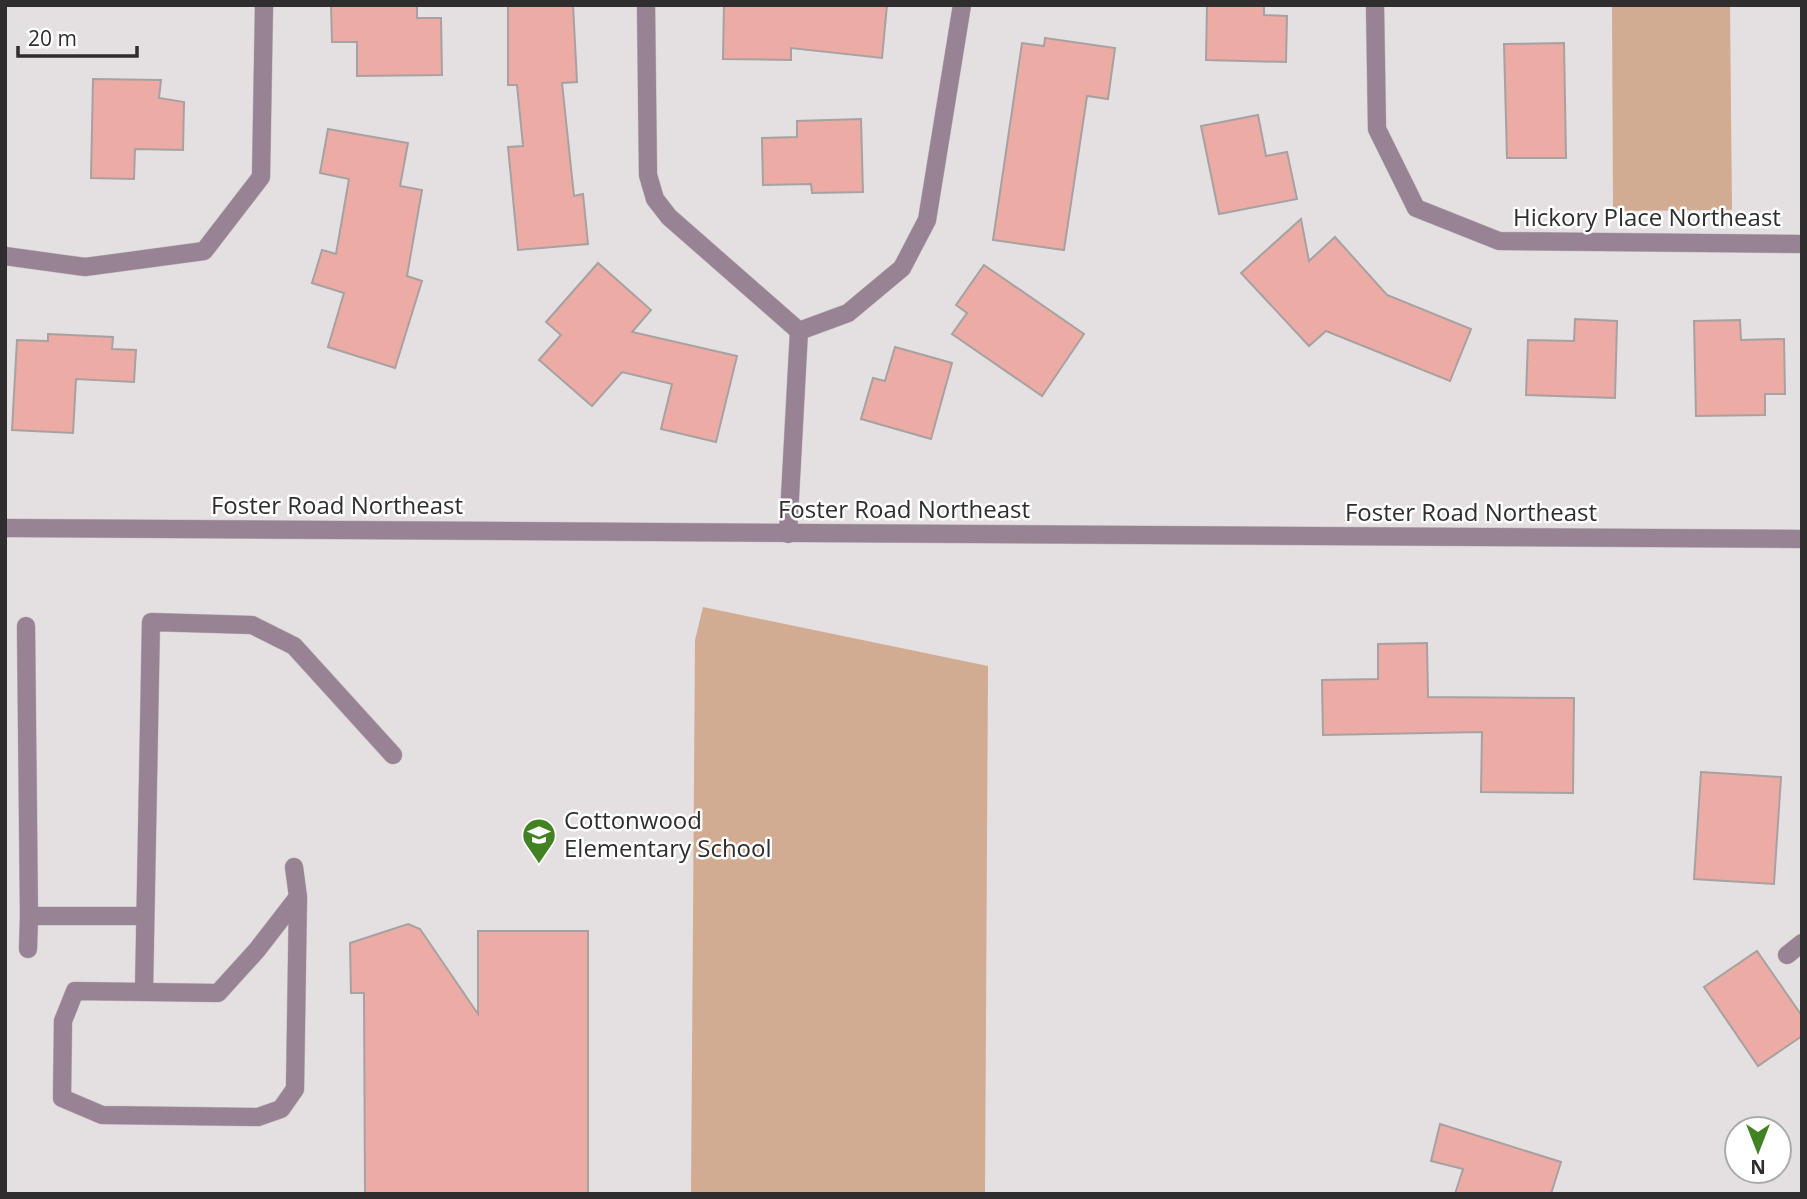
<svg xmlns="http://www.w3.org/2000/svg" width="1807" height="1199" font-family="'Open Sans',sans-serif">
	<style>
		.green { fill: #d2ab93 }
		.building { fill: #ecaba4; stroke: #a7a2a1; stroke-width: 2 }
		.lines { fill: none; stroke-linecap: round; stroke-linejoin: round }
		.minor-casing { stroke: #c0bbbc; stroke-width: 19 }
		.minor { stroke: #978394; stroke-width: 18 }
		.labels { text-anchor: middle; stroke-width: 5; stroke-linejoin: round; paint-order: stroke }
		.street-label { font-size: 24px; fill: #2f2d2d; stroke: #fff }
		.poi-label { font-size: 24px; fill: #2f2d2d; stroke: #fff; text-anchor: start }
	</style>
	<rect width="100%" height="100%" fill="#e4dfe0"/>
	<!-- green -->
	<g class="green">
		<path d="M 1612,5 L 1730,5 L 1732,210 L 1613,211 Z"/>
		<path d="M 703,607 L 988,666 L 985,1194 L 691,1194 L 695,640 Z"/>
	</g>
	<!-- building -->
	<g class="building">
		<path d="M 331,5 L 417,5 L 417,18 L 441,18 L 442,75 L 357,76 L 357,42 L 332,42 Z"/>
		<path d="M 508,5 L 573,5 L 577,82 L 562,83 L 574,196 L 583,194 L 588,244 L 518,250 L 508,147 L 523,146 L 517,85 L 508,85 Z"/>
		<path d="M 724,5 L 887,5 L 882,58 L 791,48 L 791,60 L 723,59 Z"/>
		<path d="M 1207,5 L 1264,5 L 1264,15 L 1287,16 L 1286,62 L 1206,60 Z"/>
		<path d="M 1045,38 L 1115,48 L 1108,99 L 1087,96 L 1064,250 L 993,240 L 1022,43 L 1044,46 Z"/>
		<path d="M 1564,43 L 1566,158 L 1507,158 L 1504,44 Z"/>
		<path d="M 93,79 L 161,80 L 159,98 L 184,102 L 183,150 L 135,149 L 134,179 L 91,178 Z"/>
		<path d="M 1258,115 L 1266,156 L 1287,152 L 1297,199 L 1219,214 L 1201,126 Z"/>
		<path d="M 861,119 L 863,192 L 812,193 L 811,184 L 763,185 L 762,138 L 797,137 L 797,121 Z"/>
		<path d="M 328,129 L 408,143 L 400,186 L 422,190 L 407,276 L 422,281 L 395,368 L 328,347 L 344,293 L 312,283 L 322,250 L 336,254 L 349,179 L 320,173 Z"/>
		<path d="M 1301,219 L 1309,261 L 1335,237 L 1387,295 L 1471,329 L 1450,381 L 1326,331 L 1309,346 L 1241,273 Z"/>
		<path d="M 598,263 L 651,310 L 632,332 L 737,356 L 716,442 L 661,429 L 672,384 L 622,372 L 592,406 L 539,360 L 561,335 L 546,322 Z"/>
		<path d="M 984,265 L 1084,334 L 1042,396 L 952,334 L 967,313 L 956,305 Z"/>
		<path d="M 1575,319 L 1617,321 L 1615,398 L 1526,395 L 1528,340 L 1574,341 Z"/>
		<path d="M 1740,320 L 1741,340 L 1784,339 L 1785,394 L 1765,394 L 1765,415 L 1696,416 L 1694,321 Z"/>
		<path d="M 48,334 L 113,337 L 112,349 L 136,350 L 134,382 L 76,379 L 73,433 L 12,430 L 17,340 L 48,341 Z"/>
		<path d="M 895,347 L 952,363 L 931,439 L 861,419 L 873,378 L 885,381 Z"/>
		<path d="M 1427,643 L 1428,697 L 1574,698 L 1573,793 L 1481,792 L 1482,732 L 1323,735 L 1322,680 L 1378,679 L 1378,644 Z"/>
		<path d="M 1701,772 L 1781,777 L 1774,884 L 1694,879 Z"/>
		<path d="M 408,924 L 420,929 L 478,1014 L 478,931 L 588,931 L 588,1194 L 365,1194 L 364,993 L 351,993 L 350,943 Z"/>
		<path d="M 1757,951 L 1802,1016 L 1802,1036 L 1758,1066 L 1704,987 Z"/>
		<path d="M 1440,1124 L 1561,1162 L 1551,1194 L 1455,1194 L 1463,1169 L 1431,1161 Z"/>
	</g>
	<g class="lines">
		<!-- minor casing -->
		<g class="minor-casing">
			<g id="minor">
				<path d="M 646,5 L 648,175 L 655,199 L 669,217 L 799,331"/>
				<path d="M 1375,5 L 1377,129 L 1416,208 L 1499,241 L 1802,244"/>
				<path d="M 5,256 L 85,267 L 204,251 L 261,177 L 264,5"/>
				<path d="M 799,331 L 848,313 L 902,268 L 927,220 L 962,5"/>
				<path d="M 5,528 L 1802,539"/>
				<path d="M 788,534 L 799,331"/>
				<path d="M 26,626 L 29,916 L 145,916"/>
				<path d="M 294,867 L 298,897 L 295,1089 L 281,1109 L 258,1117 L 102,1115 L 62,1098 L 63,1021 L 75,991 L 218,993 L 257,950 L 298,897"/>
				<path d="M 28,949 L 29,916"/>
				<path d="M 1787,955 L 1802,943"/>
				<path d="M 144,991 L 151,622 L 252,625 L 294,646 L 393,755"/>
			</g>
		</g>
		<!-- minor -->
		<use href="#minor" class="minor"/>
	</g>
	<!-- icons -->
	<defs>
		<g id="school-pin" transform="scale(1.75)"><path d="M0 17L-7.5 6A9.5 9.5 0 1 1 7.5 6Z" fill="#428223" stroke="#fff"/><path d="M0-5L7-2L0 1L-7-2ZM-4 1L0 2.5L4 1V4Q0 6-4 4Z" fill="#fff"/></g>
	</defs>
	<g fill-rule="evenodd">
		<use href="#school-pin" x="539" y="835"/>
	</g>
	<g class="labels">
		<!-- street labels -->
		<g class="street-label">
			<text x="1647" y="226">Hickory Place Northeast</text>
			<text x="337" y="514">Foster Road Northeast</text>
			<text x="904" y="518">Foster Road Northeast</text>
			<text x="1471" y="521">Foster Road Northeast</text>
		</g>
		<!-- poi labels -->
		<g class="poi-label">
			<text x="564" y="829">Cottonwood<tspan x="564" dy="28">Elementary School</tspan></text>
		</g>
	</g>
	<!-- border -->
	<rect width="1807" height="1199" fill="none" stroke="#2f2d2d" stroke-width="14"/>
	<!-- north arrow -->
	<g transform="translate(1758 1150) rotate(180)"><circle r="33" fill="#ffffff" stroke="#acabab" stroke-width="2"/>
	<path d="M0-5L12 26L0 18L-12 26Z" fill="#428223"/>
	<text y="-10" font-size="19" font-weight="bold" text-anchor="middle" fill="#2f2d2d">N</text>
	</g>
	<!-- scale -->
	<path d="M18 46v10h119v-10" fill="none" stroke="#2f2d2d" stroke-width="3.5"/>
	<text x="28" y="46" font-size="21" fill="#2f2d2d" stroke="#ffffff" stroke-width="5" paint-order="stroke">20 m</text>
</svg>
